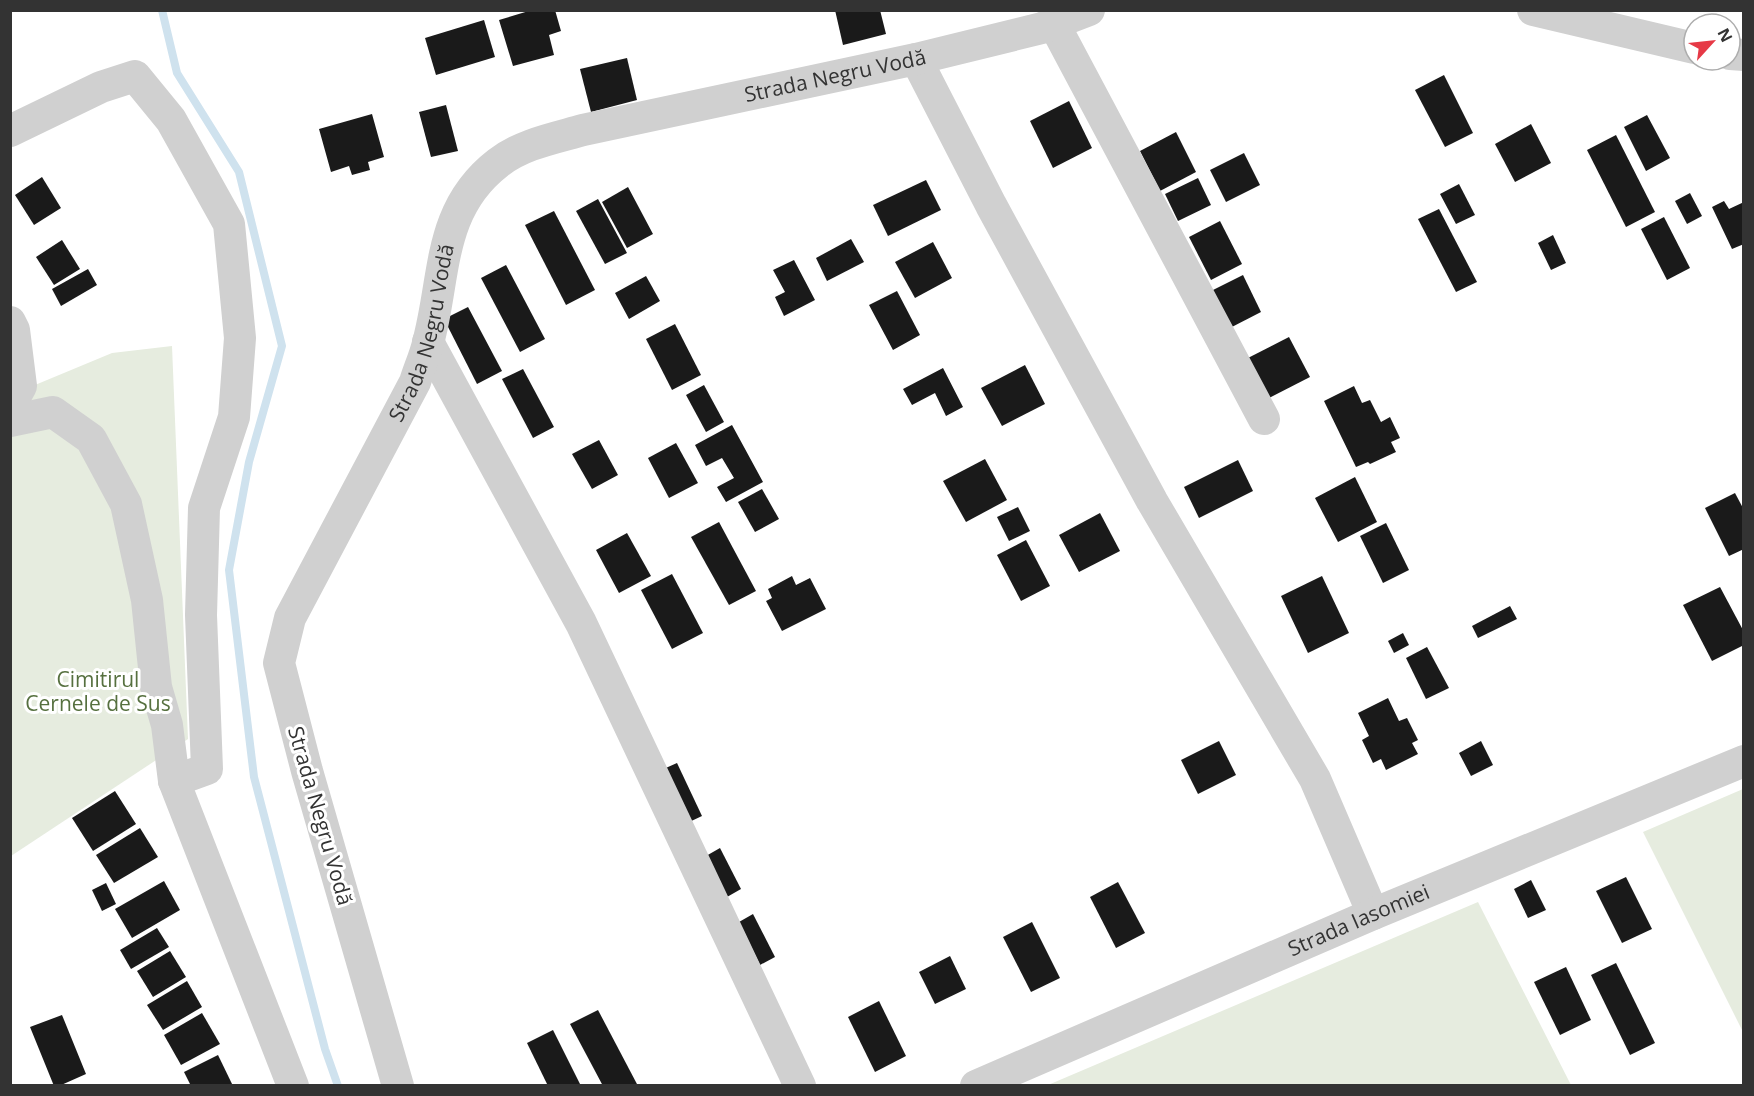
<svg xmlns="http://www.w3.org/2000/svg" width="1754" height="1096" font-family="'Open Sans',sans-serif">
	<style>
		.green { fill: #e6ecdf }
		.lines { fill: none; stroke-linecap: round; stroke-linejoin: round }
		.stream { stroke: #cfe2ee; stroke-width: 8 }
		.building { fill: #1a1a1a }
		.minor { stroke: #d0d0d0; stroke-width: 32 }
		.labels { text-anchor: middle; stroke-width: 6; stroke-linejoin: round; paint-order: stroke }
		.street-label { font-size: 21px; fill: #333; stroke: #fff }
		.park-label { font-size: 21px; fill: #56703f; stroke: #fff }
	</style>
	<rect width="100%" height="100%" fill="#fff"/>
	<!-- green -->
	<g class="green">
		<path d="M 172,346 L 188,739 L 11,856 L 11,416 L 35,385 L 112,353 Z"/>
		<path d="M 1743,789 L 1743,1032 L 1643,832 Z"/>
		<path d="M 1478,902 L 1571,1085 L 1048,1085 Z"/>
	</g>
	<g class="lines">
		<!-- stream -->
		<path class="stream" d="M 162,10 L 177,73 L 239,172 L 282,346 L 249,462 L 229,570 L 254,777 L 325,1049 L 338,1086"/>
	</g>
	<!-- building -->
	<g class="building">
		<path d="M 532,10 L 555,10 L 561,31 L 549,35 L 554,55 L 513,66 L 499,20 Z"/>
		<path d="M 835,10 L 880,10 L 886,34 L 843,45 Z"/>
		<path d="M 484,20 L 495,57 L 436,75 L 425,38 Z"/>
		<path d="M 627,58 L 637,100 L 591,112 L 580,69 Z"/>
		<path d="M 1444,75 L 1473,133 L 1445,147 L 1415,90 Z"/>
		<path d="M 1069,101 L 1092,148 L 1053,168 L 1030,121 Z"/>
		<path d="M 446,105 L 458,151 L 431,157 L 419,112 Z"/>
		<path d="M 372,114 L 384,157 L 368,162 L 370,170 L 352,175 L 349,166 L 331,172 L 319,129 Z"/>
		<path d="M 1647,115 L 1670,158 L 1646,171 L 1624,127 Z"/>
		<path d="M 1531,124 L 1551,163 L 1515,182 L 1495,144 Z"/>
		<path d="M 1176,132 L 1196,172 L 1160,191 L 1140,151 Z"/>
		<path d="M 1616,135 L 1655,212 L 1626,227 L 1587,150 Z"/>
		<path d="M 1244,153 L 1260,185 L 1226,202 L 1210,170 Z"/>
		<path d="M 42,177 L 61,208 L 34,225 L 15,195 Z"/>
		<path d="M 1198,178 L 1211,205 L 1178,221 L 1165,194 Z"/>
		<path d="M 926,180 L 941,210 L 888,236 L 873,205 Z"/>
		<path d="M 1459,184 L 1475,215 L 1456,224 L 1440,194 Z"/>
		<path d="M 628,187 L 653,234 L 627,248 L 602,202 Z"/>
		<path d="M 1690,193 L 1702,216 L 1687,224 L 1675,201 Z"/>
		<path d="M 598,199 L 627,253 L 605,264 L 576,211 Z"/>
		<path d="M 1724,201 L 1729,209 L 1744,202 L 1744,244 L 1732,249 L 1712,207 Z"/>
		<path d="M 1439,209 L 1477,282 L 1456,292 L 1418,219 Z"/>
		<path d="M 554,211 L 595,290 L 566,305 L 525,225 Z"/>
		<path d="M 1664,217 L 1690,268 L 1667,280 L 1641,229 Z"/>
		<path d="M 1220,221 L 1242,264 L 1211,280 L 1189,237 Z"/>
		<path d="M 1553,235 L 1566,263 L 1551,270 L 1538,243 Z"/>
		<path d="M 851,239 L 864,262 L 827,281 L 816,258 Z"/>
		<path d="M 62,240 L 80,269 L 54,285 L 36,257 Z"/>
		<path d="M 933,242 L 952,278 L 915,298 L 895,262 Z"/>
		<path d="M 794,260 L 815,300 L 784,316 L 775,297 L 785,292 L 773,270 Z"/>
		<path d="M 506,265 L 545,339 L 520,352 L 481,278 Z"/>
		<path d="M 88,269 L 97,285 L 61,306 L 52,289 Z"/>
		<path d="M 1243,275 L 1261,312 L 1228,329 L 1209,292 Z"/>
		<path d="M 646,276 L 660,301 L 629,319 L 615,293 Z"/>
		<path d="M 897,291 L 920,335 L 893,350 L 869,305 Z"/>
		<path d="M 468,307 L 502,371 L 477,384 L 444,319 Z"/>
		<path d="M 675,324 L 701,375 L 672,390 L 646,339 Z"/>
		<path d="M 1289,337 L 1310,377 L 1265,400 L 1244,360 Z"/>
		<path d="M 1025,365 L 1045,404 L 1002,426 L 981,388 Z"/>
		<path d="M 943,368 L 963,407 L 946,416 L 935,393 L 912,405 L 903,389 Z"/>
		<path d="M 523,369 L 554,427 L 533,438 L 502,379 Z"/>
		<path d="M 704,385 L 724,422 L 706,432 L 686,395 Z"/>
		<path d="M 1354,386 L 1362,403 L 1370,400 L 1381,422 L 1390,417 L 1400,438 L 1391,442 L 1396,452 L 1370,464 L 1368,462 L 1356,467 L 1324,401 Z"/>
		<path d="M 732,425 L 763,482 L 726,502 L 717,487 L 734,478 L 722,458 L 706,466 L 695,445 Z"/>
		<path d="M 599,440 L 618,475 L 592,489 L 572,454 Z"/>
		<path d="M 676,443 L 698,483 L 669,498 L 648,458 Z"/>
		<path d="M 985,459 L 1007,500 L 966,522 L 943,481 Z"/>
		<path d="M 1238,460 L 1253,491 L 1199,518 L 1184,487 Z"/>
		<path d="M 1355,477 L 1377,522 L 1338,542 L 1315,498 Z"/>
		<path d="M 762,489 L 779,519 L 755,532 L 738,502 Z"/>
		<path d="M 1735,493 L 1744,510 L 1744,549 L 1729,556 L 1705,508 Z"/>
		<path d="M 1018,507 L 1030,531 L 1009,541 L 997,517 Z"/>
		<path d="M 1100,513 L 1120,551 L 1079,572 L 1059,535 Z"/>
		<path d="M 719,522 L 756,591 L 729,605 L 691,537 Z"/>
		<path d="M 1386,523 L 1409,570 L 1383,583 L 1360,536 Z"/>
		<path d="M 627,533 L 651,576 L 619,593 L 596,550 Z"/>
		<path d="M 1026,540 L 1050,586 L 1021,601 L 997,555 Z"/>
		<path d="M 672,574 L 703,633 L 672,649 L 641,590 Z"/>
		<path d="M 792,576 L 796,585 L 810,578 L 826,609 L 782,631 L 766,601 L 772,598 L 768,589 Z"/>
		<path d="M 1322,576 L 1349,633 L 1308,653 L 1281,596 Z"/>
		<path d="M 1720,587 L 1744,632 L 1744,645 L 1712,661 L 1683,605 Z"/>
		<path d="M 1510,606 L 1517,619 L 1478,638 L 1472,626 Z"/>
		<path d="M 1403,633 L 1409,645 L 1394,653 L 1388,641 Z"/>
		<path d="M 1427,647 L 1449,688 L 1426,699 L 1406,658 Z"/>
		<path d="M 1388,698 L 1399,721 L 1407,718 L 1418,740 L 1412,743 L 1418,754 L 1386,770 L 1381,759 L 1373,763 L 1362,740 L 1369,736 L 1358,713 Z"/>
		<path d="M 1219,741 L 1236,775 L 1198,794 L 1181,760 Z"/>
		<path d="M 1481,741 L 1493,765 L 1471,776 L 1459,753 Z"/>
		<path d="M 677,763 L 702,816 L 685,824 L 659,771 Z"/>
		<path d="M 115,791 L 136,824 L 93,851 L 72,818 Z"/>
		<path d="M 140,828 L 158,857 L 114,883 L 96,855 Z"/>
		<path d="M 720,848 L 741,889 L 727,897 L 706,856 Z"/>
		<path d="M 1626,877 L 1652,929 L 1622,943 L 1596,891 Z"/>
		<path d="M 1531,880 L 1546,910 L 1528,918 L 1514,889 Z"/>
		<path d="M 164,881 L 180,910 L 132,938 L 115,909 Z"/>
		<path d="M 1118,882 L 1145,933 L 1116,948 L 1090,897 Z"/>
		<path d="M 106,883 L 116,904 L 102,911 L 92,890 Z"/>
		<path d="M 753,914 L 775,957 L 760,965 L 739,922 Z"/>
		<path d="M 1032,922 L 1060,978 L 1031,992 L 1003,937 Z"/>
		<path d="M 157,928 L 169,947 L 131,969 L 120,950 Z"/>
		<path d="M 170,951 L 186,977 L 153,997 L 137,971 Z"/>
		<path d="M 950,956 L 966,989 L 935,1004 L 919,972 Z"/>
		<path d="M 1616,963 L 1655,1043 L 1630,1055 L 1591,975 Z"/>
		<path d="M 1566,967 L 1591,1020 L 1560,1035 L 1534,982 Z"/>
		<path d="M 187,981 L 202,1007 L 163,1030 L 147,1005 Z"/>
		<path d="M 879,1001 L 906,1056 L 875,1072 L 848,1017 Z"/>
		<path d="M 598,1010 L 638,1086 L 603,1086 L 570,1024 Z"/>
		<path d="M 202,1013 L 220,1044 L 181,1065 L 164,1035 Z"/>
		<path d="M 62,1015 L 86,1074 L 59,1086 L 54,1086 L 30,1027 Z"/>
		<path d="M 553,1030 L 581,1086 L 548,1086 L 527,1043 Z"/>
		<path d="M 218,1055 L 233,1086 L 191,1086 L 184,1072 Z"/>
	</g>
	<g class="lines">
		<!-- minor -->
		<g class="minor">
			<path d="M 1533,10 L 1694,48"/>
			<path d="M 1054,24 L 1264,419"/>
			<path d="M 1730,54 L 1744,55"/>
			<path d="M 916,59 L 991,205 L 1152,501 L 1315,779 L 1373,914"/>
			<path d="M 10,131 L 101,87 L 135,76 L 171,120 L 229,224 L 240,338 L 234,417 L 204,508 L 201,615 L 207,769 L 174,781"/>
			<path d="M 10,322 L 14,330 L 21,386 L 10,406"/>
			<path d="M 428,342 L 581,623 L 800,1086"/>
			<path d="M 10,421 L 53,412 L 91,439 L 126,504 L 147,600 L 156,687 L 167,725 L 174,781 L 293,1086"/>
			<path id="s1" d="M 398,1086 L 307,771 L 279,663 L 290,618 L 415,382 C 419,369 425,356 428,343 C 446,277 437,210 498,163 C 522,144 555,138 583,130 L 916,59 L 1042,28 L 1089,10"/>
			<path id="s2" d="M 976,1086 L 1373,914 L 1744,761"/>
		</g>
	</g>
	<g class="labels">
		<!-- street labels -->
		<g class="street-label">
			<text dy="7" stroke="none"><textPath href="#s1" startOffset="1342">Strada Negru Vodă</textPath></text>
			<text dy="7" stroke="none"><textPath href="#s1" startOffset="802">Strada Negru Vodă</textPath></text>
			<text transform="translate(320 816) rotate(74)" y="7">Strada Negru Vodă</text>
			<text dy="7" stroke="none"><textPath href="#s2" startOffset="417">Strada Iasomiei</textPath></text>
		</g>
		<!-- park labels -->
		<g class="park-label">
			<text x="98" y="687">Cimitirul<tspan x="98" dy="24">Cernele de Sus</tspan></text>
		</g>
	</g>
	<!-- border -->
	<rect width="1754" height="1096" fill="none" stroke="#333333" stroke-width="24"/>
	<!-- north arrow -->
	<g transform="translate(1712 42) rotate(63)"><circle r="28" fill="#ffffff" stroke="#adadad" stroke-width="1.5"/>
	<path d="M0-4.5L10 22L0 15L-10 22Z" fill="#e63946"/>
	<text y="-9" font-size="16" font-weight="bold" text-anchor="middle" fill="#333333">N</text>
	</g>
</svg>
